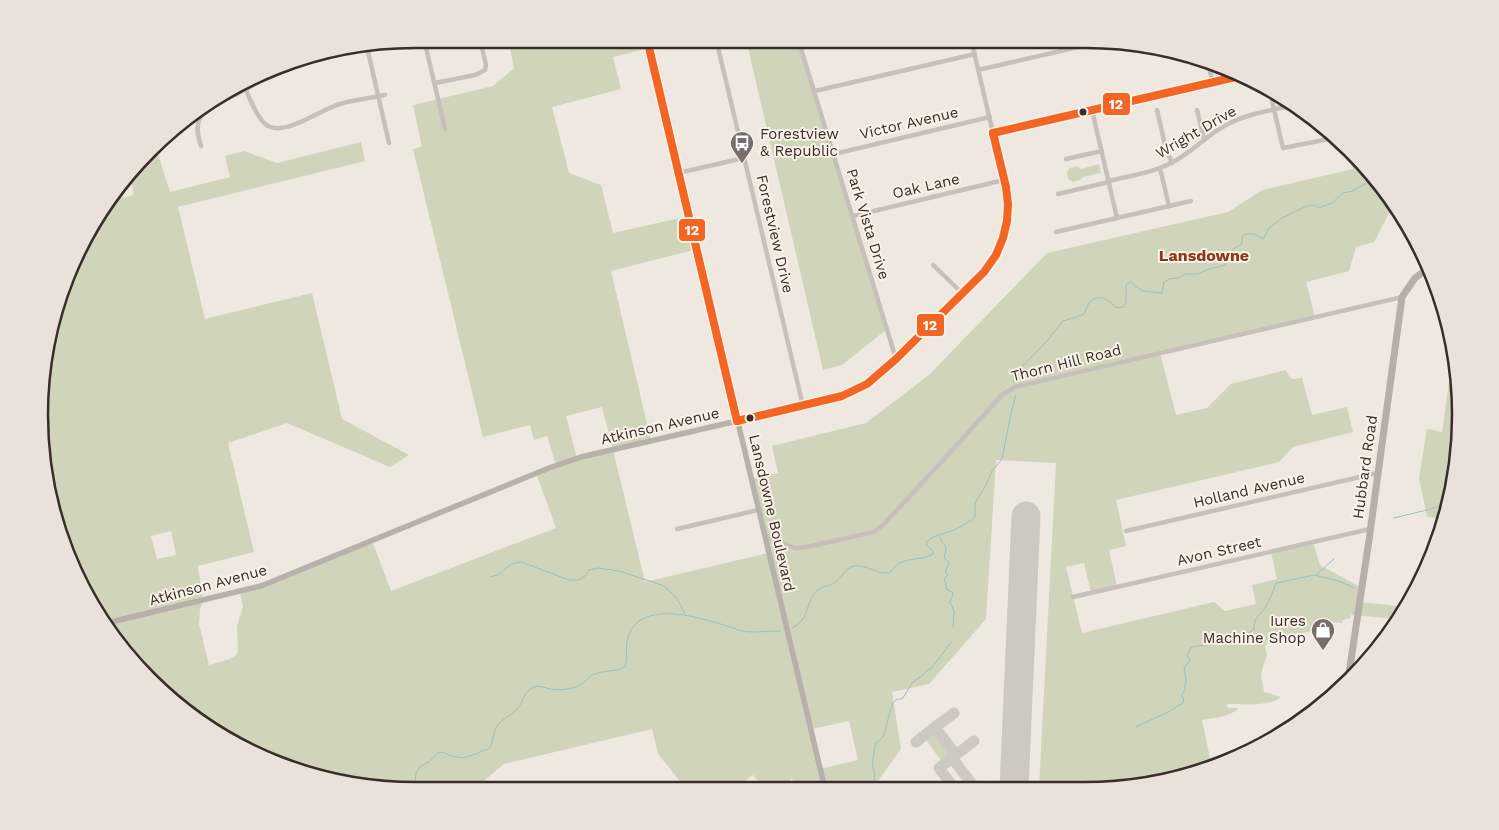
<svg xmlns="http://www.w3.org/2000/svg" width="1499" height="830" font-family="'Work Sans',sans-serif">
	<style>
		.green { fill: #cfd4ba; fill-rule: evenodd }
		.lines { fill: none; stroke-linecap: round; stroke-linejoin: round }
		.stream { stroke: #9cc0c0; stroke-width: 1 }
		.taxiway { stroke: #cec8c2; stroke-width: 11 }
		.runway { stroke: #cec8c2; stroke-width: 29 }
		.street { stroke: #c7c0ba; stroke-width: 4.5 }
		.secondary { stroke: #b8b0aa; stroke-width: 5.5 }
		.primary { stroke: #b6aea9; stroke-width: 7 }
		.bus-1-casing { stroke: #faf2e9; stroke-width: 11 }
		.bus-1 { stroke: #f26522; stroke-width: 8 }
		.bus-dot { fill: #382d28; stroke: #faf2e9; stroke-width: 2 }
		.labels { text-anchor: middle; stroke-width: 4; stroke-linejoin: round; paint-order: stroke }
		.street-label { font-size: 15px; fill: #382d28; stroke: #faf2e9 }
		.poi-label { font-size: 15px; fill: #382d28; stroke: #faf2e9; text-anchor: start }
		.neighbourhood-label { font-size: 16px; font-weight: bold; fill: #8b381d; stroke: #faf2e9 }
		.rim { fill: none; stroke: #382d28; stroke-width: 2.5 }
		.line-badge { stroke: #faf2e9; stroke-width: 2 }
		.badge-label { font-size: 14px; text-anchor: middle; font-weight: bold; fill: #fff }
	</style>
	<rect width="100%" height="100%" fill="#eee8e1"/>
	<!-- green -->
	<g class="green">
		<path d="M 508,39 L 647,39 L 649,48 L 613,57 L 621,89 L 552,107 L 569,173 L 601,185 L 613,233 L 689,216 L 697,249 L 611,271 L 651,441 L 613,450 L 645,582 L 768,553 L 751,479 L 778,473 L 772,446 L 866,423 L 929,375 L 1047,253 L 1228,212 L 1262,190 L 1353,169 L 1349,150 L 1382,186 L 1394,204 L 1374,242 L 1356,247 L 1349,271 L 1306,282 L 1315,317 L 1160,353 L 1176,415 L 1207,408 L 1231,384 L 1286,370 L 1289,376 L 1292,379 L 1302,378 L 1312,415 L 1347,407 L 1353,432 L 1293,447 L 1279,462 L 1116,500 L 1126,546 L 1109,550 L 1117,587 L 1091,593 L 1084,563 L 1066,567 L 1082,633 L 1214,602 L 1225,611 L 1256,604 L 1252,585 L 1277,579 L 1271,552 L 1313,542 L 1320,565 L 1362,588 L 1360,602 L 1407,607 L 1399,619 L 1351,615 L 1350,618 L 1343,620 L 1342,623 L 1331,622 L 1324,629 L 1273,639 L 1268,642 L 1265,646 L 1267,655 L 1263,666 L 1261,675 L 1264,692 L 1281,697 C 1270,707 1243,704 1229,704 L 1226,706 L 1229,708 L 1239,708 C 1230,717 1214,718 1202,720 L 1212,767 L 1133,788 L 1039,788 L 1056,463 L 996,460 L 986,619 L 929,684 L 892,692 L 901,749 L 872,789 L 795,789 L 792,778 L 783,789 L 766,789 L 753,775 L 732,789 L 687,790 L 658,754 L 652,729 L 504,764 L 473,790 L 391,790 L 317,778 L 227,741 L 132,663 L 68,559 L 40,440 L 52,318 L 102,206 L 106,202 L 134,195 L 130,177 L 156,148 L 170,192 L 230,177 L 225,156 L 244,151 L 277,163 L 361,142 L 365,161 L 178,207 L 205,319 L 312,293 L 342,419 L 409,455 L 390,467 L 287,423 L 228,443 L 254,552 L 198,566 L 203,601 L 200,610 L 199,624 L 209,665 L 230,659 L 236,655 L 238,650 L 237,626 L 243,607 L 240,592 L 372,541 L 391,591 L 556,528 L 536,473 L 556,465 L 547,436 L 534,440 L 530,425 L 483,437 L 413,149 L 422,147 L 413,105 L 493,86 L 514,68 ZM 602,407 L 613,449 L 577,458 L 566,416 ZM 171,531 L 176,555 L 157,559 L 151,536 ZM 849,721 L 858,760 L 820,769 L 811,729 Z"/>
		<path d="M 746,39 L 798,39 L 887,329 L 842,365 L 823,370 Z"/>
		<path d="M 1099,164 L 1101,173 L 1083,177 L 1080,180 L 1073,182 L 1068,179 L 1067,172 L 1070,168 L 1077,166 L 1081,169 Z"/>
		<path d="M 1453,354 L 1459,390 L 1457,464 L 1444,519 L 1427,517 L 1419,478 L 1427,429 L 1442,432 Z"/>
		<path d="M 932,733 L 934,733 L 950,754 L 942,760 L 940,759 L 926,740 L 925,738 Z"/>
	</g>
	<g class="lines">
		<!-- stream -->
		<g class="stream">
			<path d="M 1014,383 L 1013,375 L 1015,372 L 1025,364 L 1047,341 L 1063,321 L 1083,315 C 1086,311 1087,304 1091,301 C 1100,293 1110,301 1117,308 L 1123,307 L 1126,303 L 1126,285 L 1130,282 L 1143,291 L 1162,293 L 1164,282 L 1169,279 L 1178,278 L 1186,274 L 1198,274 L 1209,269 L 1225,265 L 1233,249 L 1241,245 L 1243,235 L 1245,234 L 1254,234 L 1263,239 L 1270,227 L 1282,218 L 1307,206 L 1314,205 L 1319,208 L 1332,203 L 1343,193 L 1353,191 L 1366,183 L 1376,179"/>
			<path d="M 1394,518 L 1431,509 L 1448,503"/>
			<path d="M 939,536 L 946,548 L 944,558 L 949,562 L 947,568 L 945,572 L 948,575 L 944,579 L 946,584 L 946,589 L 952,592 L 953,594 L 950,602 L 954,611 L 953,627"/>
			<path d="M 1316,575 L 1334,559"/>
			<path d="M 490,577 L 498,575 L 511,564 L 521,562 L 569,580 L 579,580 L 585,576 L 589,570 L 598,568 L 619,571 L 662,585 L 673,594 L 679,602 L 686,616"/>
			<path d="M 792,628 C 809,620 805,607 814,594 C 820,586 827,587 834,583 C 841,579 843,571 851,567 C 863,562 872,572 884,573 C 891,574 894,567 900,563 C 909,558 922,560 933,554 L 933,551 L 926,545 L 927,541 L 933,537 L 954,530 L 970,521 L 975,517 L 975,503 L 986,485 L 992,471 L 1002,459 L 1012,409 L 1016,395"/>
			<path d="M 1136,727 L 1170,711 L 1184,702 L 1182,694 L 1185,690 L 1185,683 L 1186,681 L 1184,668 L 1190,660 L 1187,655 L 1191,647 L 1206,645 L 1218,639 C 1232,643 1243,637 1254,629 L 1255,620 C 1266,609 1271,597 1276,583 L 1315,575 L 1338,581 L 1355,588"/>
			<path d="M 869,789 C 881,773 870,772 873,759 C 874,755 874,747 876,743 C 879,740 882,739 884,734 C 887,725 889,713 893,703 L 896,700 L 903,698 L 912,683 L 923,675 L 927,670 L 931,669 L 952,641"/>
			<path d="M 414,790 L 416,773 L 420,767 L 430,761 L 438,753 L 443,752 L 451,756 L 462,758 L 473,755 L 490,748 C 493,741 493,733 497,726 C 500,720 512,715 517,709 C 523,703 523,693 532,688 C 539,684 544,688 550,689 C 555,690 561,690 566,689 C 570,689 576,688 580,685 C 586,682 588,676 595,674 C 604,670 616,672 625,667 C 629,655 623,644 631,630 C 648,601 701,618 727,626 C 732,627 737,630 742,631 C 754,633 768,631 780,631"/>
		</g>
		<!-- taxiway -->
		<g class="taxiway">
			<path d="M 954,713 L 935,727 L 956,755"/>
			<path d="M 916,742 L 935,727"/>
			<path d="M 952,758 L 939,768 L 955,789"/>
			<path d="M 972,789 L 972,784 L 952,758 L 974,741"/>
		</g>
		<!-- runway -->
		<path class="runway" d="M 1014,788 L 1026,516"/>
		<!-- street -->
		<g class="street">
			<path d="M 424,39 L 445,129"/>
			<path d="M 716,39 L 803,406"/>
			<path d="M 798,39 L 896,359"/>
			<path d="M 367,47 L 389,143"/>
			<path d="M 1207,62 L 1213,82"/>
			<path d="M 978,70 L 1109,40"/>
			<path d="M 435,83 L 475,75 L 485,70 L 486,65 L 480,39"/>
			<path d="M 1269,88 L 1283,148 L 1334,138"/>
			<path d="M 246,90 C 250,100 259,121 268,126 C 286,136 321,109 340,104 C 354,100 370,98 385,95"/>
			<path d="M 815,91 L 975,54"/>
			<path d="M 1092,110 L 1117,218"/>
			<path d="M 1157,110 L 1166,149 L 1172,163"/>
			<path d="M 1197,110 L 1204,140"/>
			<path d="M 993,133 L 1240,76"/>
			<path d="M 201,146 C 198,137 196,129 199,120 C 207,102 254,92 270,71"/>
			<path d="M 834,154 L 990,117"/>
			<path d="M 1066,159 L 1102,151"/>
			<path d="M 1160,168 L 1169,206"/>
			<path d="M 678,173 L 744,158"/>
			<path d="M 1108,181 C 1129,176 1152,173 1171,163 C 1190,154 1204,138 1221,128 C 1243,114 1269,111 1294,105"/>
			<path d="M 1058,194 L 1109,182"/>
			<path d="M 853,216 L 1004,180"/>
			<path d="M 1056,232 L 1191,201"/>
			<path d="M 933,265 L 962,293"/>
			<path d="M 737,421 L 842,396 L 859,389 L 877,377 L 984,272 L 995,257 L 1003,240 L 1008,220 L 1008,202 L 1004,180 L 971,39"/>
			<path d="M 677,529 L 758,510"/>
			<path d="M 1126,531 L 1377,473"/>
			<path d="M 765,536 L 795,548 L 802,548 L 874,532 L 883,525 L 958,444 L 997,400 L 1003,394 L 1015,387 L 1402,297"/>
			<path d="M 1073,597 L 1370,529"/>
		</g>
		<!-- secondary -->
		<g class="secondary">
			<path d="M 647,39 L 825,789"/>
			<path d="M 107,623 L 261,586 L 549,468 L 581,457 L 737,421"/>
		</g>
		<!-- primary -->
		<path class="primary" d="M 1348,680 L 1369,540 L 1402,297 L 1415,278 L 1429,268"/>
		<!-- bus-1 casing -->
		<g class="bus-1-casing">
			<g id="bus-1">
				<path d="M 647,39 L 737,421"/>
				<path d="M 993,133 L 1240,76"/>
				<path d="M 737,421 L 842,396 L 867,384 L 896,359 L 984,272 L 996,255 L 1003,238 L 1007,221 L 1008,204 L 1006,187 L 993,133"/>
			</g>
		</g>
		<!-- bus-1 -->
		<use href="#bus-1" class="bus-1"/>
	</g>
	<!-- icons -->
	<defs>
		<g id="bus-pin" transform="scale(1.25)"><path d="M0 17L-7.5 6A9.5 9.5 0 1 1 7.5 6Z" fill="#786e69" stroke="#faf2e9"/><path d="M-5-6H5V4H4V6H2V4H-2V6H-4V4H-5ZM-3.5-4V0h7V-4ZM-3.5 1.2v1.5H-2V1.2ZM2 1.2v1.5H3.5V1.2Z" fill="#fff"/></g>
		<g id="shop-pin" transform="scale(1.25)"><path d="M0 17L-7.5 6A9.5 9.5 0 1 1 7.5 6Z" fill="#786e69" stroke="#faf2e9"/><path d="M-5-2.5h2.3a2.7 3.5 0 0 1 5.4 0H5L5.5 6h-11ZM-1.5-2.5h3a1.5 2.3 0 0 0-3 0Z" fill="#fff"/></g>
	</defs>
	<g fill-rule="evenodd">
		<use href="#bus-pin" x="742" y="143"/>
		<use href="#shop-pin" x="1323" y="630"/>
	</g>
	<!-- markers -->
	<g class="bus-dot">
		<circle cx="1083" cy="112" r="4.5"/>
		<circle cx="750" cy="418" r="4.5"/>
	</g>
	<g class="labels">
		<!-- street labels -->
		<g class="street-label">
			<text transform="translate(909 123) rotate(-13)" y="5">Victor Avenue</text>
			<text transform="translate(1196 132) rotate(-30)" y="5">Wright Drive</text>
			<text transform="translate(926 186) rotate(-13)" y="5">Oak Lane</text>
			<text transform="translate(868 224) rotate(73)" y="5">Park Vista Drive</text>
			<text transform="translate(775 234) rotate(77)" y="5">Forestview Drive</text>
			<text transform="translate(1066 363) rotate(-14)" y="5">Thorn Hill Road</text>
			<text transform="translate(660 426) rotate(-13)" y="5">Atkinson Avenue</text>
			<text transform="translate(1365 467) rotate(-82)" y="5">Hubbard Road</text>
			<text transform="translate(1249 490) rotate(-13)" y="5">Holland Avenue</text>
			<text transform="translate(772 513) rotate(77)" y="5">Lansdowne Boulevard</text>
			<text transform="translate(1219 551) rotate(-13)" y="5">Avon Street</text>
			<text transform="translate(208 585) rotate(-15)" y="5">Atkinson Avenue</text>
		</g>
		<!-- poi labels -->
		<g class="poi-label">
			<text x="760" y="139">Forestview<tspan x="760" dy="17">&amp; Republic</tspan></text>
			<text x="1306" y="626" text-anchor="end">Iures<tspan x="1306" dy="17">Machine Shop</tspan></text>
		</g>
		<!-- neighbourhood labels -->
		<g class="neighbourhood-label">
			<text x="1204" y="261">Lansdowne</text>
		</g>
	</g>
	<!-- crop -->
	<path d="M0 0H1499V830H0ZM415 48H1085A367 367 0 0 1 1452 415V415A367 367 0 0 1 1085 782H415A367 367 0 0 1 48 415V415A367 367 0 0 1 415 48Z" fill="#eae2da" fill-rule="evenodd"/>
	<path class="rim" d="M415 48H1085A367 367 0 0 1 1452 415V415A367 367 0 0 1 1085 782H415A367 367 0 0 1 48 415V415A367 367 0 0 1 415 48Z"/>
	<g class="line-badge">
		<rect x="1102" y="92" width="29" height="24" rx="5" fill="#f26522"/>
		<rect x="678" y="218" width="28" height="24" rx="5" fill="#f26522"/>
		<rect x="916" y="313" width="29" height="24" rx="5" fill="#f26522"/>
	</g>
	<g class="badge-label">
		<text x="1116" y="109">12</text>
		<text x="692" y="235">12</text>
		<text x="930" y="330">12</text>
	</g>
</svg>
